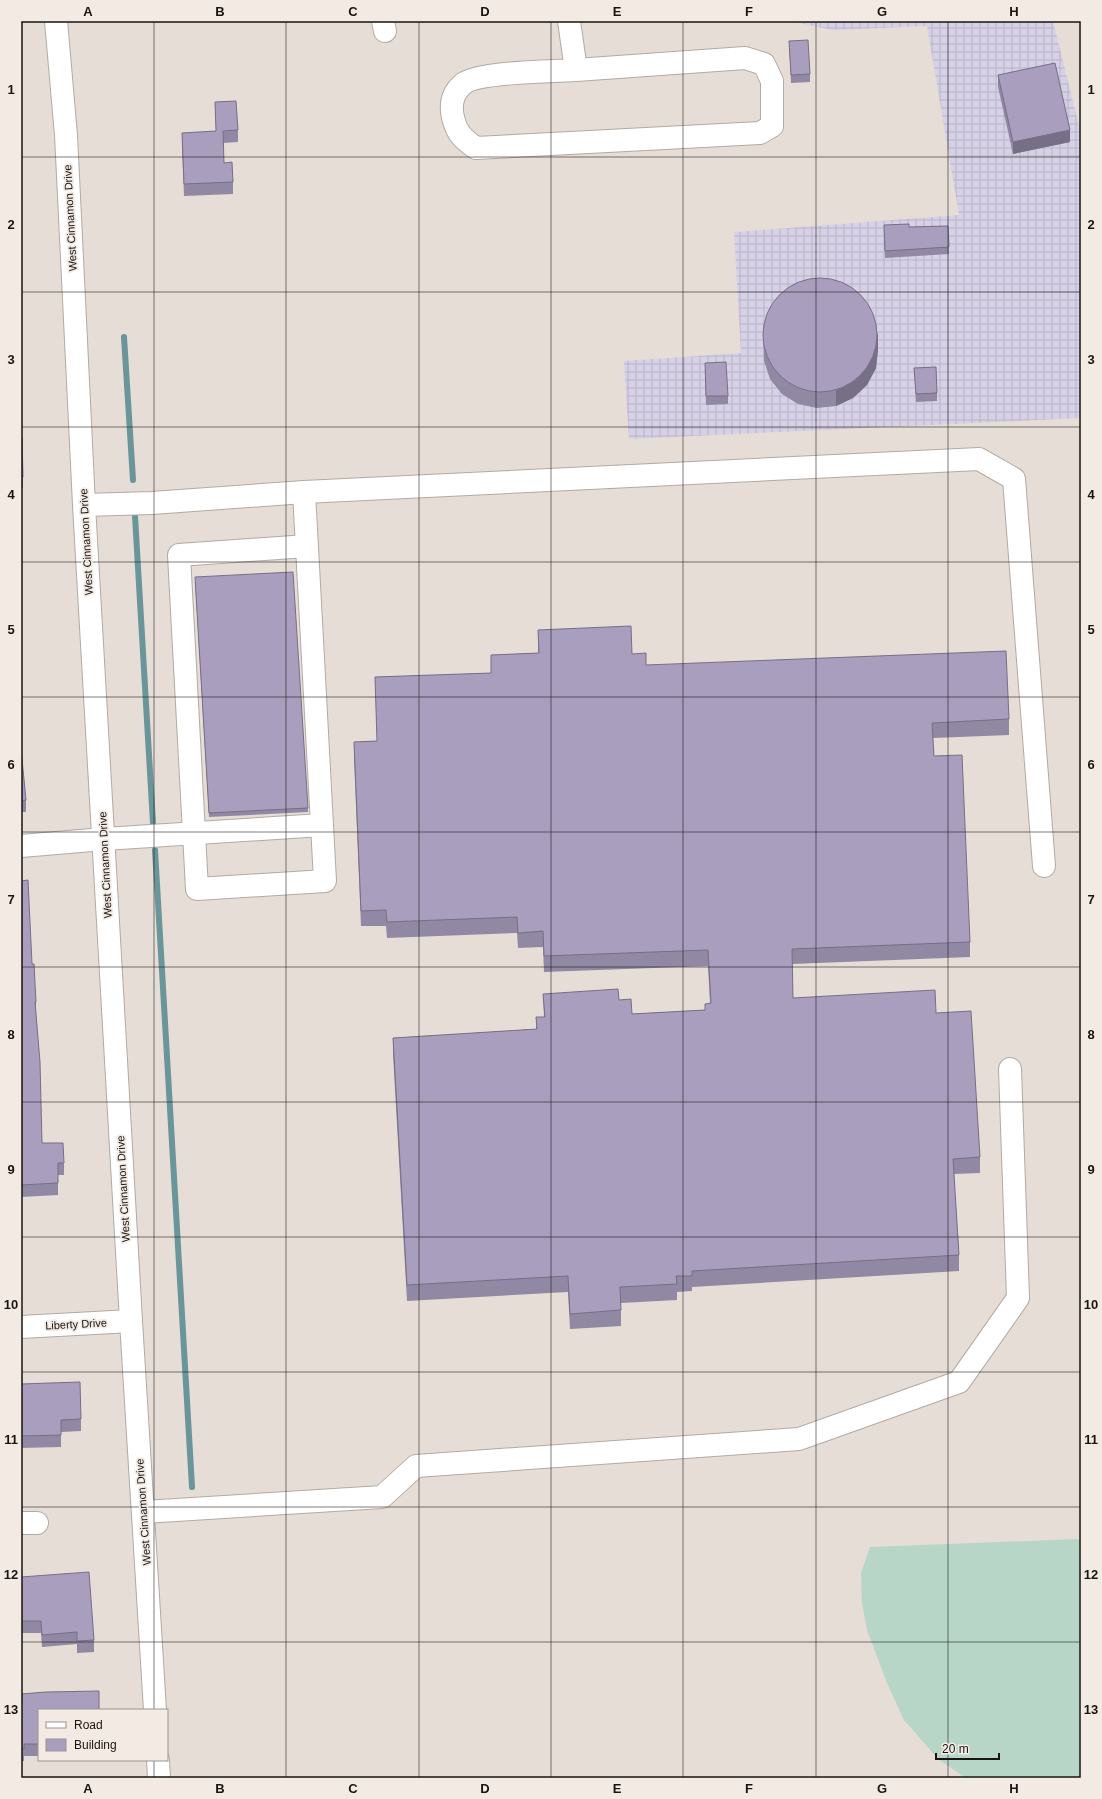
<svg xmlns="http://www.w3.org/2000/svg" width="1102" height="1799" font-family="Arial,sans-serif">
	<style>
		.industrial { fill: url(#industrial-grid) }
		.grass { fill: #b7d6c7 }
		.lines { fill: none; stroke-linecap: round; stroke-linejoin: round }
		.stream { stroke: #6a959b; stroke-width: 6 }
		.minor-casing { stroke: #b2aaa4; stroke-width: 24 }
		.major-casing { stroke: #b2aaa4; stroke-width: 24 }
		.minor { stroke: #fff; stroke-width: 22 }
		.major { stroke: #fff; stroke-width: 22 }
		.wall { fill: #9188a3 }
		.shaded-wall { fill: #766f85 }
		.building { fill: #a99ebe; stroke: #766f85 }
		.grid { fill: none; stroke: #171411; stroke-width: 1; stroke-opacity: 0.55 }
		.labels { text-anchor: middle; stroke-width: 3.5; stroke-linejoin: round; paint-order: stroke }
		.street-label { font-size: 11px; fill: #171411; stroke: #f3eae4 }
		.neatline { fill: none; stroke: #171411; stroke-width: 1.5 }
		.grid-label { font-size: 13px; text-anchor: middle; font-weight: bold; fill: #171411 }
	</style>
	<defs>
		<pattern id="industrial-grid" width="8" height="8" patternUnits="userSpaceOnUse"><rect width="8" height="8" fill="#d7d1e7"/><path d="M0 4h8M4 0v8" fill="none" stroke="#b8b3c5"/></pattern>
	</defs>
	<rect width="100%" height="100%" fill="#e6ddd6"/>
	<!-- industrial -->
	<path class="industrial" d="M 789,21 L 1053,21 L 1081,134 L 1081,418 L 629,439 L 624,361 L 741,353 L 734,232 L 959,215 L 927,26 L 833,30 Z"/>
	<!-- grass -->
	<path class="grass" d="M 1078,1539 L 1081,1542 L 1081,1778 L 966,1778 L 938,1759 L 904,1720 L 887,1683 L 867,1630 L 862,1603 L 861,1573 L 870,1547 Z"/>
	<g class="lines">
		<!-- stream -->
		<g class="stream">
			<path d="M 124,337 L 133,480"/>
			<path d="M 135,516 L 153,823"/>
			<path d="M 155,850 L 192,1487"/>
		</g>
		<!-- minor casing -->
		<g class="minor-casing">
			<g id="minor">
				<path d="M 383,21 L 385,31"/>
				<path d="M 569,21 L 576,70 L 745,58 L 764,64 L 772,81 L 772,126 L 760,133 L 476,148 C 461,138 455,131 452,112 C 451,102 454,92 462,85 C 474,72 554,71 576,70"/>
				<path d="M 84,505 L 152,503 L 304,492 L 979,459 L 1014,479 L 1044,866"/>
				<path d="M 307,546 L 179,555 L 197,889 L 325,881 L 322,825"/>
				<path d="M 21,846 L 104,839 L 322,825 L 304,492"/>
				<path d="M 21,1327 L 131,1321"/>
				<path d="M 144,1512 L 382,1497 L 416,1466 L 799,1439 L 959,1382 L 1018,1298 L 1010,1069"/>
				<path d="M 21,1523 L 37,1523"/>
			</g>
		</g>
		<!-- major casing -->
		<g class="major-casing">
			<g id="major">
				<path d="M 56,21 L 66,135 L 84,505 L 131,1321 L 155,1710"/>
				<path d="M 158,1760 L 159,1778"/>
			</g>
		</g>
		<!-- minor -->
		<use href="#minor" class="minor"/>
		<!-- major -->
		<use href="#major" class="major"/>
	</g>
	<!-- wall -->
	<g class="wall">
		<path d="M 789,41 L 810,74 L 810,82 L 791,83 Z"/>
		<path d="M 998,75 L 1070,142 L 1013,154 L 998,87 Z"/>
		<path d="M 215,102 L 238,130 L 238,142 L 223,143 L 224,163 L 233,182 L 233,194 L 184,196 L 182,145 L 182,133 L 216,131 Z"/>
		<path d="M 948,226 L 949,254 L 885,258 L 884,231 L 909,227 Z"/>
		<path d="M 763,326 L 878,349 L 876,368 L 867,385 L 853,398 L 836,406 L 817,408 L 798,404 L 782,394 L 770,379 L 764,361 Z"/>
		<path d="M 914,368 L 937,393 L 937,401 L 916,402 Z"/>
		<path d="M 705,371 L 728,396 L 728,404 L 706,405 Z"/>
		<path d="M 21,437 L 23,477 L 23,488 L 21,488 Z"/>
		<path d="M 195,581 L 308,808 L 308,812 L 209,817 Z"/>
		<path d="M 538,630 L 632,654 L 646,665 L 1009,719 L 1009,735 L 933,738 L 934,756 L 970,942 L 970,957 L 792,964 L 793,998 L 936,1013 L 980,1157 L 980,1173 L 954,1174 L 959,1255 L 959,1271 L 692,1287 L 692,1291 L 677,1292 L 677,1300 L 621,1303 L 621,1326 L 570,1329 L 568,1292 L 407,1301 L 393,1054 L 393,1038 L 536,1029 L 536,1017 L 544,1017 L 543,994 L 619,1000 L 632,1014 L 705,1010 L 710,1003 L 708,966 L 544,972 L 543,947 L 518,948 L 517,933 L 387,938 L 386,926 L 361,926 L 354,757 L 354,742 L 377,741 L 375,677 L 491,673 L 491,655 L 538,653 Z"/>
		<path d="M 21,749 L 26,800 L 26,812 L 21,812 Z"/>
		<path d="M 21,881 L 32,964 L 36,1002 L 36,1014 L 42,1143 L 64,1163 L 64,1175 L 58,1175 L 58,1195 L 21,1197 Z"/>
		<path d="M 21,1384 L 81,1419 L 81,1431 L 61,1432 L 61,1447 L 21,1448 Z"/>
		<path d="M 21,1577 L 94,1640 L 94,1652 L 77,1653 L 77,1644 L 42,1647 L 41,1633 L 21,1633 Z"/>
		<path d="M 21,1694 L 39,1710 L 39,1756 L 24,1756 L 24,1761 L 21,1761 Z"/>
	</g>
	<!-- shaded-wall -->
	<g class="shaded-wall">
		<path d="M 1070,130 L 1070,142 L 1013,154 L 1013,142 Z"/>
		<path d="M 878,333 L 878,349 L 876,368 L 867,385 L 853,398 L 836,406 L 836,390 Z"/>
	</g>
	<!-- building -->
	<g class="building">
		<path d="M 808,40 L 810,74 L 791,75 L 789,41 Z"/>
		<path d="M 1055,63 L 1070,130 L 1013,142 L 998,75 Z"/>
		<path d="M 236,101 L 238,130 L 223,131 L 224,163 L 232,162 L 233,182 L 184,184 L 182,133 L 216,131 L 215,102 Z"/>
		<path d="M 909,224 L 909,227 L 948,226 L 949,247 L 885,251 L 884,225 Z"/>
		<circle cx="820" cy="335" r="57"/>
		<path d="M 726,362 L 728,396 L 706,396 L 705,363 Z"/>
		<path d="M 936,367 L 937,393 L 916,394 L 914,368 Z"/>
		<path d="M 21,437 L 22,437 L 23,477 L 21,477 Z"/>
		<path d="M 293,572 L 308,808 L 209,813 L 195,577 Z"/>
		<path d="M 631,626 L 632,654 L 646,653 L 646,665 L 1006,651 L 1009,719 L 932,723 L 934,756 L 962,755 L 970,942 L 792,949 L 793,998 L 935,990 L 936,1013 L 971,1011 L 980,1157 L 953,1159 L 959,1255 L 692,1271 L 692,1276 L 676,1276 L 677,1284 L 620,1287 L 621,1310 L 570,1314 L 568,1276 L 407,1285 L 393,1038 L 537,1029 L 536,1017 L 545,1017 L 543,994 L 618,989 L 619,1000 L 631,999 L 632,1014 L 705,1010 L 705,1004 L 711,1003 L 708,950 L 544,956 L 543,931 L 518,933 L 517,917 L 387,922 L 386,910 L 361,911 L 354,742 L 377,741 L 375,677 L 491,673 L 491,655 L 539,653 L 538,630 Z"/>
		<path d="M 21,749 L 26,800 L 21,801 Z"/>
		<path d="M 28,880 L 32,964 L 34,964 L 36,1002 L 35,1002 L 40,1062 L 42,1143 L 63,1143 L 64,1163 L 58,1163 L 58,1183 L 21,1185 L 21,881 Z"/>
		<path d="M 80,1382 L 81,1419 L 61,1420 L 61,1435 L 21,1436 L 21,1384 Z"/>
		<path d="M 89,1572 L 94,1640 L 77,1641 L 77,1632 L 42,1635 L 41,1621 L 21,1621 L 21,1577 Z"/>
		<path d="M 99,1691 L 99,1710 L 39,1710 L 39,1744 L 24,1744 L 24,1749 L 21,1749 L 21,1694 L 46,1692 Z"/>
	</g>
	<!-- grid -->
	<path class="grid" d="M 154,21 L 154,1710M 286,21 L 286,1778M 419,21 L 419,1778M 551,21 L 551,1778M 683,21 L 683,1778M 816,21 L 816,1778M 948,21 L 948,1778M 21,157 L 1081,157M 21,292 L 1081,292M 21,427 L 1081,427M 21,562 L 1081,562M 21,697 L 1081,697M 21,832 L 1081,832M 21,967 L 1081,967M 21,1102 L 1081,1102M 21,1237 L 1081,1237M 21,1372 L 1081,1372M 21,1507 L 1081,1507M 21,1642 L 1081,1642M 154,1760 L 154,1778"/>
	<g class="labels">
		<!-- street labels -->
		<g class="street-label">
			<text transform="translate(70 218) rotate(-93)" y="4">West Cinnamon Drive</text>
			<text transform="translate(86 542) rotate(-93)" y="4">West Cinnamon Drive</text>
			<text transform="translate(105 865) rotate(-93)" y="4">West Cinnamon Drive</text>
			<text transform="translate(123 1189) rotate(-93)" y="4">West Cinnamon Drive</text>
			<text transform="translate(76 1324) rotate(-3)" y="4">Liberty Drive</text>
			<text transform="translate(143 1512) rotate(-94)" y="4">West Cinnamon Drive</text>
		</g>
	</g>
	<!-- border -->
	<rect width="1102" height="1799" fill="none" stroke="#f3eae4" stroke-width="44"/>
	<!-- legend -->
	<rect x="38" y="1709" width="130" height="52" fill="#f3eae4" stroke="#9b9490"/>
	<rect x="46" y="1722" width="20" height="6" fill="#ffffff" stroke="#9b9490"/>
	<text x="74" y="1729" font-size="12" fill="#171411">Road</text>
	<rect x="46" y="1739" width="20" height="12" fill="#a99ebe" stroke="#9b9490"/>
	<text x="74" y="1749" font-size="12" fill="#171411">Building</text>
	<!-- scale -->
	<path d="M936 1753v6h63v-6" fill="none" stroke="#171411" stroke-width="2"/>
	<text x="942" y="1753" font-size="12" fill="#171411" stroke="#f3eae4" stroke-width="3" paint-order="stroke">20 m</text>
	<rect x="22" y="22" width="1058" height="1755" class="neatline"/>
	<g class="grid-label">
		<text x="88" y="16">A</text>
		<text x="220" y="16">B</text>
		<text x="353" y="16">C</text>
		<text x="485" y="16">D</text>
		<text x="617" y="16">E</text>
		<text x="749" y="16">F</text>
		<text x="882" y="16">G</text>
		<text x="1014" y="16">H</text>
		<text x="11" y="94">1</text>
		<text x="1091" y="94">1</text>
		<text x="11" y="229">2</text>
		<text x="1091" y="229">2</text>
		<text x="11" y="364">3</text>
		<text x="1091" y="364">3</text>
		<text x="11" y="499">4</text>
		<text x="1091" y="499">4</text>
		<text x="11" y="634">5</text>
		<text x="1091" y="634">5</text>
		<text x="11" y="769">6</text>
		<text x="1091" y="769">6</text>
		<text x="11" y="904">7</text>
		<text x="1091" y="904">7</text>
		<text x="11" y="1039">8</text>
		<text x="1091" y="1039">8</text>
		<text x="11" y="1174">9</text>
		<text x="1091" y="1174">9</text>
		<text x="11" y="1309">10</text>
		<text x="1091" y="1309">10</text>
		<text x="11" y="1444">11</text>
		<text x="1091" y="1444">11</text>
		<text x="11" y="1579">12</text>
		<text x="1091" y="1579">12</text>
		<text x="11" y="1714">13</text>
		<text x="1091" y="1714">13</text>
		<text x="88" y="1793">A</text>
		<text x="220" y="1793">B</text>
		<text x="353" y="1793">C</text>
		<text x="485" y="1793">D</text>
		<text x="617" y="1793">E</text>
		<text x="749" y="1793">F</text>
		<text x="882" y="1793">G</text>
		<text x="1014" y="1793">H</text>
	</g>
</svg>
